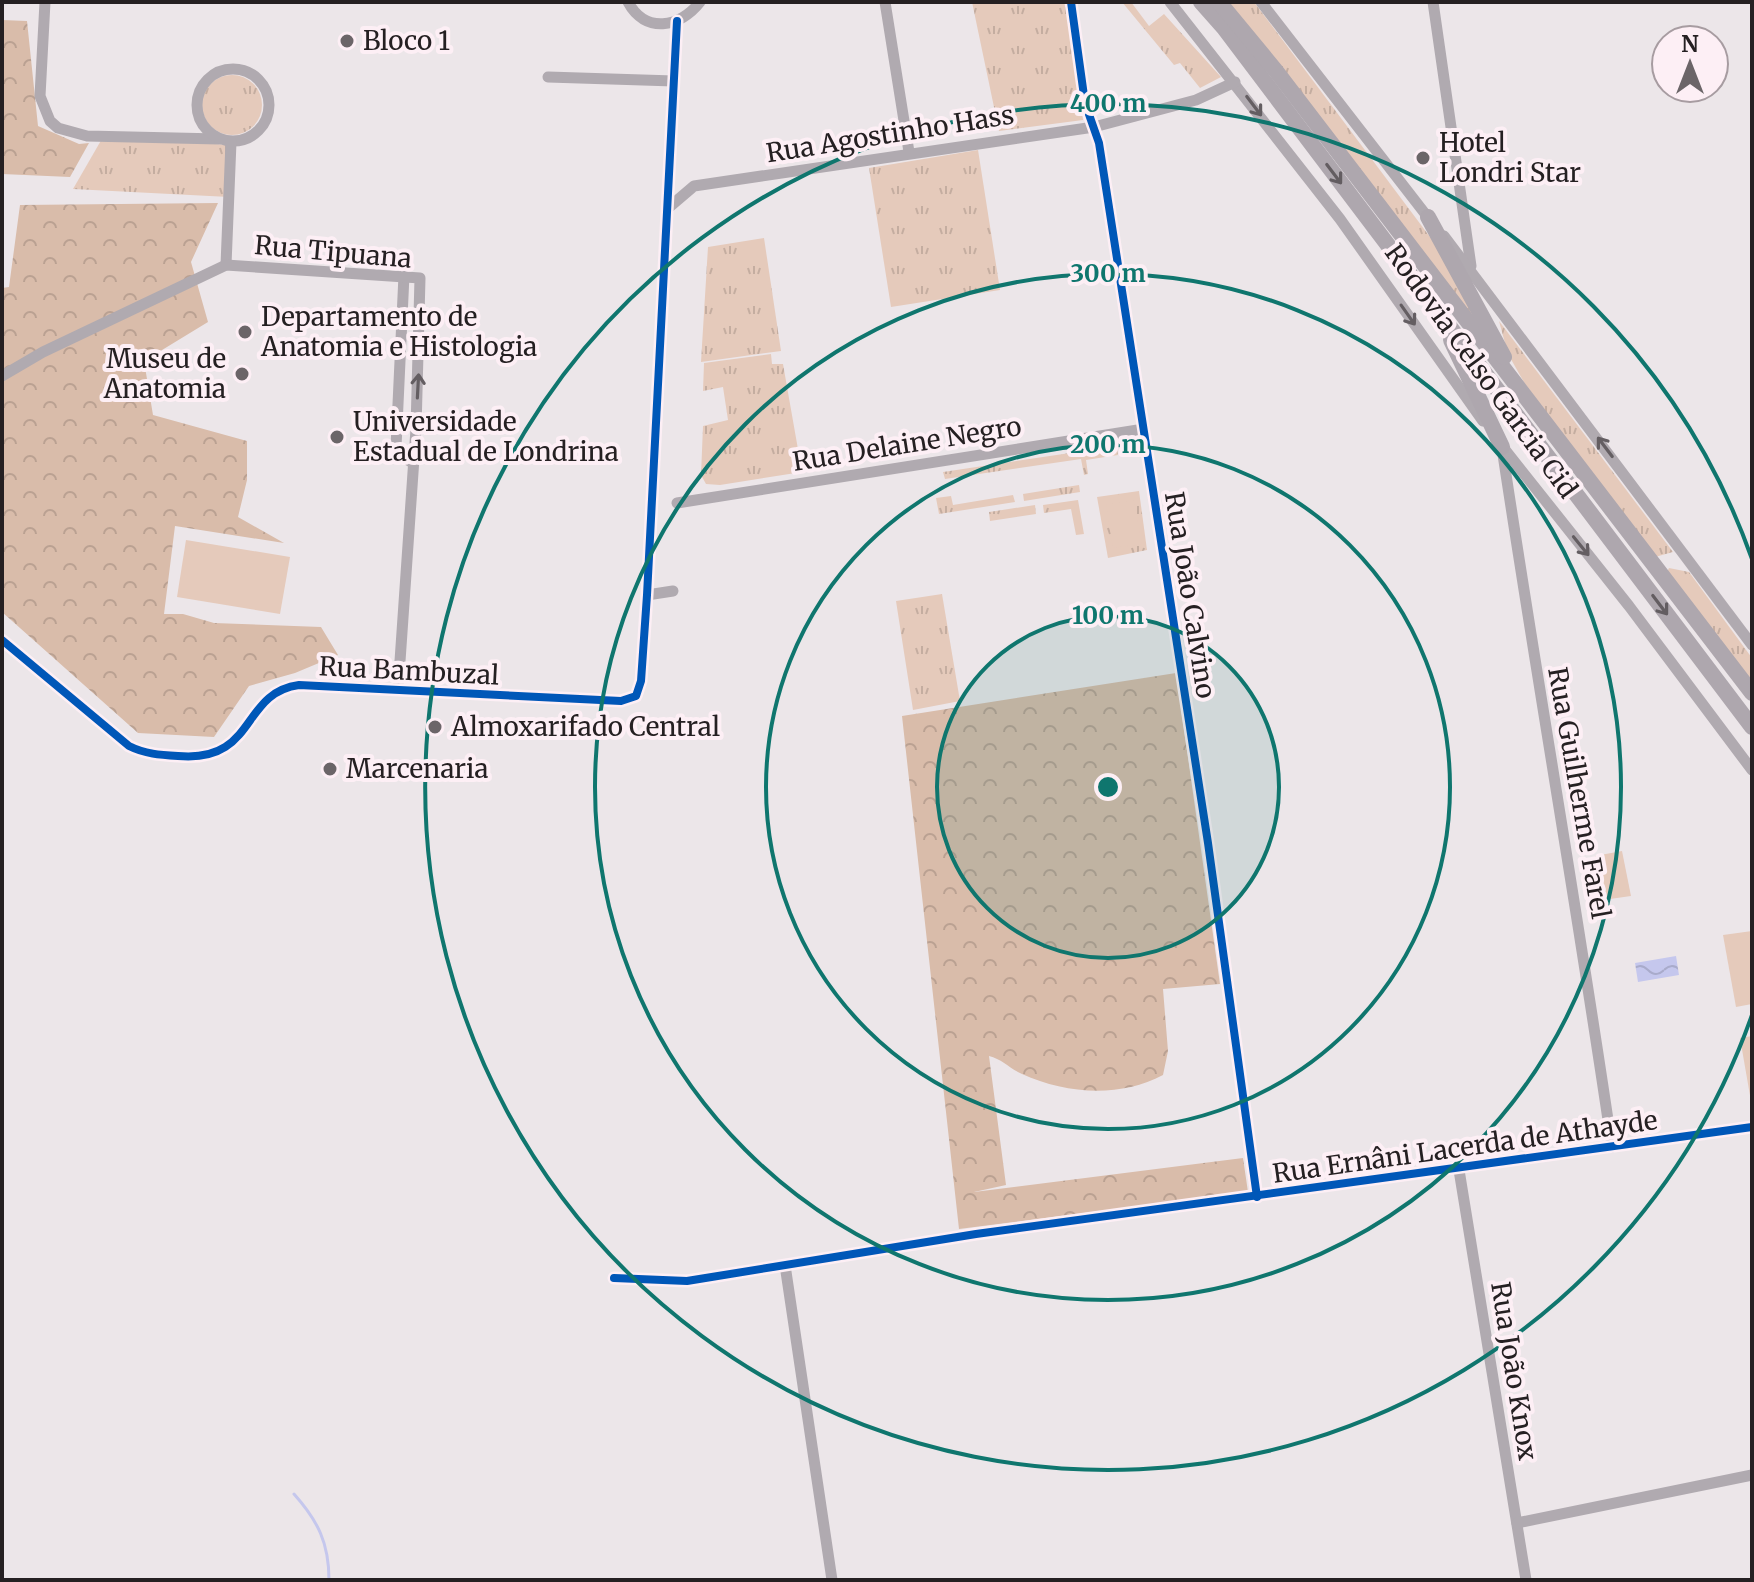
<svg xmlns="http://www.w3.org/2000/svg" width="1754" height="1582" font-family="Merriweather,serif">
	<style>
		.grass { fill: url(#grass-tufts) }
		.forest { fill: url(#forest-crowns) }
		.garden { fill: #e5cabb }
		.water { fill: url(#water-waves) }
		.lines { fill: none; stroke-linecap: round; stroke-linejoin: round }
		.stream { stroke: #c5c7ed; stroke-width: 3 }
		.minor { stroke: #b0aab0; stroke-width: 11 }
		.highway { stroke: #aea7ae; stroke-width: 16 }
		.cycleway-casing { stroke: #fdeff5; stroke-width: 13 }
		.cycleway { stroke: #0057b8; stroke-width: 8 }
		.oneway { stroke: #645e62 }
		.oneway2 { stroke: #635d61 }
		.ring { fill: none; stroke: #0f766e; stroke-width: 4 }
		.poi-dot { fill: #6b6568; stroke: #fdeff5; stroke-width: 3 }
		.labels { text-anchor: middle; stroke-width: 8; stroke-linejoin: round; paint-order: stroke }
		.poi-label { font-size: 26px; fill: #252022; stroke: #fdeff5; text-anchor: start }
		.street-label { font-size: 26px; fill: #252022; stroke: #fdeff5 }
		.centre { fill: #0f766e; stroke: #fdeff5; stroke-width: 4 }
		.ring-label { font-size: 24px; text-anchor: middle; font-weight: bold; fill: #0f766e; stroke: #fdeff5; stroke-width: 8; stroke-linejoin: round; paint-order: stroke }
	</style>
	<defs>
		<pattern id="grass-tufts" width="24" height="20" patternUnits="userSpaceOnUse" patternTransform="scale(2)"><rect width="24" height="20" fill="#e5cabb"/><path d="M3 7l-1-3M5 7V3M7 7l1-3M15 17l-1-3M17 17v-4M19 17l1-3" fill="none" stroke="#c4ada0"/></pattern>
		<pattern id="forest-crowns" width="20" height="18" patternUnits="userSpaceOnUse" patternTransform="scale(2)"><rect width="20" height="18" fill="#d9bcaa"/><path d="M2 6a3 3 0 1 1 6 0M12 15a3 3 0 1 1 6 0" fill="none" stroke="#baa192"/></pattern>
		<pattern id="water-waves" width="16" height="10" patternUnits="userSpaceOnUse" patternTransform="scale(2)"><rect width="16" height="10" fill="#c5c7ed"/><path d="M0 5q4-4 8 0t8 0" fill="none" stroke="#a9abcb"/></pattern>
	</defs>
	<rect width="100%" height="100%" fill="#ece6e9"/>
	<!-- grass -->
	<g class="grass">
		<path d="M 972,2 L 1066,2 L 1083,120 L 999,131 Z"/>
		<path d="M 1122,2 L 1131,2 L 1149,26 L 1164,14 L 1221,77 L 1200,88 L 1180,63 L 1174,65 Z"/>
		<path d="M 1229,2 L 1254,2 L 1442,253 L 1493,345 Z"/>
		<circle cx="232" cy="105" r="30"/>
		<path d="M 103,137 L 231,145 L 229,197 L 73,189 Z"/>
		<path d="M 978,150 L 1000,290 L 891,307 L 869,168 Z"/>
		<path d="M 764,238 L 781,351 L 701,362 L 708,247 Z"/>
		<path d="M 1499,321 L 1673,552 L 1655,557 L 1525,384 L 1508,354 Z"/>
		<path d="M 771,354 L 772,364 L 783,364 L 802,472 L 720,485 L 706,484 L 701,475 L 703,426 L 728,420 L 723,387 L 703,391 L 704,363 Z"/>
		<path d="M 1117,446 L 1118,455 L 1086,460 L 1088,474 L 1084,475 L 1081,459 L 945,479 L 943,472 Z"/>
		<path d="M 1079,485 L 1080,492 L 1024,501 L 1023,494 Z"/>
		<path d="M 1139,491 L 1147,550 L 1108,558 L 1097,497 Z"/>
		<path d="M 1013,495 L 1015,502 L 939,514 L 936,498 L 951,496 L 953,505 Z"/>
		<path d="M 1078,500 L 1084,534 L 1076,535 L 1071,509 L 1044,513 L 1043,505 Z"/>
		<path d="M 1035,505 L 1036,514 L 990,521 L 989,512 Z"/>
		<path d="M 1669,568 L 1689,572 L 1752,658 L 1752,682 L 1667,572 Z"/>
		<path d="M 942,594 L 960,701 L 913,710 L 896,601 Z"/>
	</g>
	<!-- forest -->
	<g class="forest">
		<path d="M 2,20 L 27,21 L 38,126 L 79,144 L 89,143 L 70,177 L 2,174 Z"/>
		<path d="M 218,203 L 191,262 L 208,322 L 144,361 L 153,415 L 247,441 L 247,480 L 238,517 L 284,543 L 175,526 L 164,614 L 183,614 L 214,623 L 321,627 L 338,655 L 295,673 L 249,686 L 214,737 L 138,733 L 2,612 L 2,288 L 9,287 L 20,205 Z"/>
		<path d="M 1176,673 L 1220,984 L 1163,989 L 1168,1051 L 1163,1075 C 1120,1098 1066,1094 1022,1074 C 1010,1069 1002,1059 989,1056 L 1006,1185 L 974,1192 L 1243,1158 L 1248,1192 L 959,1229 L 902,716 Z"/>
	</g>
	<!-- garden -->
	<g class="garden">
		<path d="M 1134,500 L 1142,544 L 1113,548 L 1106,504 Z"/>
		<path d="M 186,540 L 290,557 L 280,614 L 177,597 Z"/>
		<path d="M 1622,851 L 1631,896 L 1603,900 L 1595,856 Z"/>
		<path d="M 1752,931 L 1752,1004 L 1736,1007 L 1723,935 Z"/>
		<path d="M 1752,1036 L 1752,1107 L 1740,1038 Z"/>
	</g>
	<!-- water -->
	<path class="water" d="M 1676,956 L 1679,975 L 1638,982 L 1635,963 Z"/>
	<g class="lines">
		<!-- stream -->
		<path class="stream" d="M 294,1494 C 318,1521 329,1543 329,1580"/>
		<!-- minor -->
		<g class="minor">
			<path d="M 45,2 L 40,96 L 50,121 L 58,128 L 87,136 L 219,139"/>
			<path d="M 628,2 C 645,34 680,28 700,2"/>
			<path d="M 885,2 L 909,152"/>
			<path d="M 1071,2 L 1085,103 L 1099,143 L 1208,843 L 1257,1197"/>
			<path d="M 1170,2 L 1340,219 L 1483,421"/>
			<path d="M 1261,2 L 1430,220"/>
			<path d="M 1433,2 L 1471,266"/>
			<circle cx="233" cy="105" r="36"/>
			<path d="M 548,77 L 674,81"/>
			<path d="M 667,209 L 694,186 L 1094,127 L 1196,100 L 1235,82"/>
			<path d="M 1444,236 L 1752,645"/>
			<path d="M 226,265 L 231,142"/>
			<path d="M 404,275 L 396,447 L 401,456 L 413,463"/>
			<path d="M 2,376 L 43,352 L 226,265 L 420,278 L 416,429 L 398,690"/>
			<path d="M 1498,441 L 1629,606 L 1752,770"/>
			<path d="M 1502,448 C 1537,681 1578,913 1612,1147"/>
			<path d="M 677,503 L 1144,429"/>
			<path d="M 647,595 L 673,591"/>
			<path d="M 2,640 L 129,746 C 145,754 160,755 178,756 C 257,763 240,693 299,685 L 621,701 L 636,696 L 641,681 L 647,595 L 677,21"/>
			<path d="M 1459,1170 L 1526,1580"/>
			<path d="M 785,1265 L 832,1580"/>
			<path d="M 614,1278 L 687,1281 L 976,1234 L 1752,1127"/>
			<path d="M 1517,1523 L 1752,1475"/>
		</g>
		<!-- highway -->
		<g class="highway">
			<path d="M 1201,2 L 1224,28 L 1752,727"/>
			<path d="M 1219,2 L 1276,71 L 1752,693"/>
			<path d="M 1428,217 L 1504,357"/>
			<path d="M 1451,340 L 1502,447"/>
		</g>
		<!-- cycleway casing -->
		<g class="cycleway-casing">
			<g id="cycleway">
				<path d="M 1071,2 L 1085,103 L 1099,143 L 1208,843 L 1257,1197"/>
				<path d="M 2,640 L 129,746 C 145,754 160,755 178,756 C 257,763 240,693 299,685 L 621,701 L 636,696 L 641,681 L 647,595 L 677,21"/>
				<path d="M 614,1278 L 687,1281 L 976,1234 L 1752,1127"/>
			</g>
		</g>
		<!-- cycleway -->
		<use href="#cycleway" class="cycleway"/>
	</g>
	<!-- one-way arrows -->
	<defs><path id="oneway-shaft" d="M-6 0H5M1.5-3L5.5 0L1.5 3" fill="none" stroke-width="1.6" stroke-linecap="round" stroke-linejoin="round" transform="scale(2)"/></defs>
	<g class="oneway">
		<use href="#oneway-shaft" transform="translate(1254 106) rotate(53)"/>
		<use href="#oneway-shaft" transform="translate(1408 315) rotate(55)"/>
		<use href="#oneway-shaft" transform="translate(418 386) rotate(-87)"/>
		<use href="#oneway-shaft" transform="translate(1605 447) rotate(-127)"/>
		<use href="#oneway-shaft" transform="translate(1581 546) rotate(51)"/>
	</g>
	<g class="oneway2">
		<use href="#oneway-shaft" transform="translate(1334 174) rotate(53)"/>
		<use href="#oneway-shaft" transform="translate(1660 605) rotate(53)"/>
	</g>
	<!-- distance rings -->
	<circle cx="1108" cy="787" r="171" fill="#0f766e" fill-opacity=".12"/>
	<g class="ring">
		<circle cx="1108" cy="787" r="171"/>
		<circle cx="1108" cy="787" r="342"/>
		<circle cx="1108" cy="787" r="513"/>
		<path d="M1752 1015A683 683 0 1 1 1752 559"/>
	</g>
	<!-- markers -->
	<g class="poi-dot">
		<circle cx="347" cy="41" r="8"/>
		<circle cx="1423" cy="158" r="8"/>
		<circle cx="245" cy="332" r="8"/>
		<circle cx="242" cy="374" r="8"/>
		<circle cx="337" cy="437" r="8"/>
		<circle cx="435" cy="727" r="8"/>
		<circle cx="330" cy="769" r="8"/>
	</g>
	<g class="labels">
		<!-- poi labels -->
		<g class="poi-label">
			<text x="363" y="50">Bloco 1</text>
			<text x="1439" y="152">Hotel<tspan x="1439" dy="30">Londri Star</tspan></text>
			<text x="261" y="326">Departamento de<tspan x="261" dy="30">Anatomia e Histologia</tspan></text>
			<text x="226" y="368" text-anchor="end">Museu de<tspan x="226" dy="30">Anatomia</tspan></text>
			<text x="353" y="431">Universidade<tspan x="353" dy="30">Estadual de Londrina</tspan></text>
			<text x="451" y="736">Almoxarifado Central</text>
			<text x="346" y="778">Marcenaria</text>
		</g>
		<!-- street labels -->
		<g class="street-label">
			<text transform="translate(890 134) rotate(-9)" y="9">Rua Agostinho Hass</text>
			<text transform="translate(333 252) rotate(5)" y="9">Rua Tipuana</text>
			<text transform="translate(1481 371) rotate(54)" y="9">Rodovia Celso Garcia Cid</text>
			<text transform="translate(907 444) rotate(-9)" y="9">Rua Delaine Negro</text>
			<text transform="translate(1190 595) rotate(81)" y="9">Rua João Calvino</text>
			<text transform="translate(409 671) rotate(3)" y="9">Rua Bambuzal</text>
			<text transform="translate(1579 793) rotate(80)" y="9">Rua Guilherme Farel</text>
			<text transform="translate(1465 1147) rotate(-8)" y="9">Rua Ernâni Lacerda de Athayde</text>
			<text transform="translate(1514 1371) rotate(81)" y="9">Rua João Knox</text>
		</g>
	</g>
	<circle cx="1108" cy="787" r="12" class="centre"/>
	<g class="ring-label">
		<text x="1108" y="112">400 m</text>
		<text x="1108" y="282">300 m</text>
		<text x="1108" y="453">200 m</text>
		<text x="1108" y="624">100 m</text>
	</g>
	<!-- border -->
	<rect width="1754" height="1582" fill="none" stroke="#252022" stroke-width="8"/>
	<!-- north arrow -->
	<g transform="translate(1690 64)"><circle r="38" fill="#fdeff5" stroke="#a79ca1" stroke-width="2"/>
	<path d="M0-6L14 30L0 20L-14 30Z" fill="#6b6568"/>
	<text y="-12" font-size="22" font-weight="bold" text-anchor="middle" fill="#252022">N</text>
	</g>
</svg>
